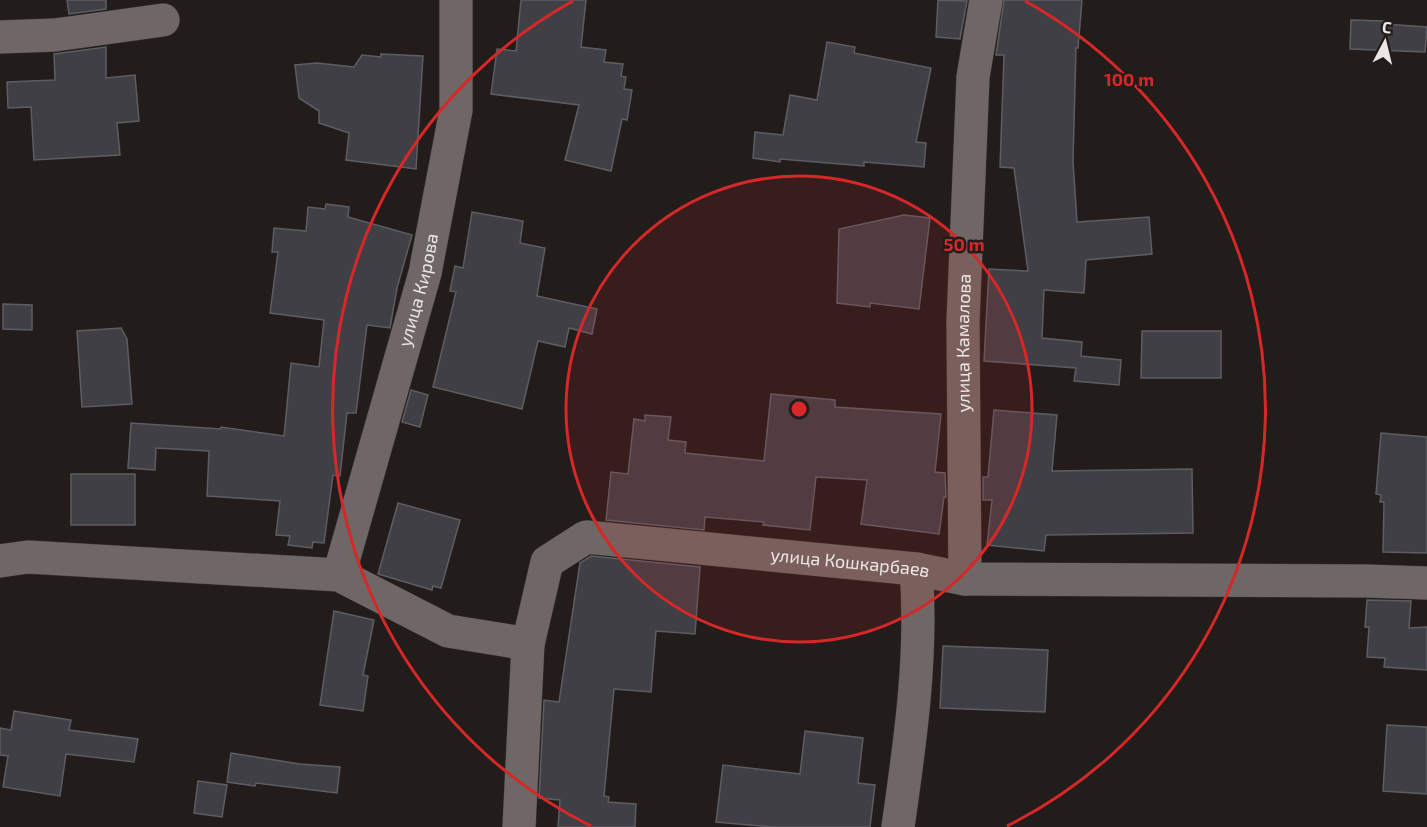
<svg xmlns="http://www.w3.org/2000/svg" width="1427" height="827" font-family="'Exo 2',sans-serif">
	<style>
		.building { fill: #403f45; stroke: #5d5d63; stroke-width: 1.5 }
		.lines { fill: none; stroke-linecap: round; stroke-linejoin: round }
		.street-casing { stroke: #3c3836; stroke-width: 34 }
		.street { stroke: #6e6765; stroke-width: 33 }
		.ring { fill: none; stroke: #d62828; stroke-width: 3 }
		.labels { text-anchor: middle; stroke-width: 5; stroke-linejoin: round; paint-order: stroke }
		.street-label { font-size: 18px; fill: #ebe7e5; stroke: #221c1a }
		.centre { fill: #d62828; stroke: #221c1a; stroke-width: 3 }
		.ring-label { font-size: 18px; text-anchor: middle; font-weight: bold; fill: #d62828; stroke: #221c1a; stroke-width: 5; stroke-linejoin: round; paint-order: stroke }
	</style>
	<rect width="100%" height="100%" fill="#221c1a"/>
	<!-- building -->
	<g class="building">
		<path d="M 67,0 L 106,0 L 106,9 L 69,14 Z"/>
		<path d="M 521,0 L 586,0 L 581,47 L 606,50 L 604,62 L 623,64 L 621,76 L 626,77 L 624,89 L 632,90 L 627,120 L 622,119 L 611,171 L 565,160 L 579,105 L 491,94 L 497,49 L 516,51 Z"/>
		<path d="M 938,0 L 967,1 L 960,39 L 936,37 Z"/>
		<path d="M 1004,0 L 1082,0 L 1078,48 L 1076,48 L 1073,161 L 1077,222 L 1149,217 L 1152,254 L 1086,260 L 1084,293 L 1044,290 L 1042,338 L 1082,342 L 1081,356 L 1121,360 L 1119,385 L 1074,381 L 1076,368 L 984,361 L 989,269 L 1028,271 L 1014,168 L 1000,167 L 1004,55 L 996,55 Z"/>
		<path d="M 1351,20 L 1384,21 L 1384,24 L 1427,27 L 1425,52 L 1350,49 Z"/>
		<path d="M 827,42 L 855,47 L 854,53 L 931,68 L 916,142 L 926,143 L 924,167 L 864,162 L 864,166 L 780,159 L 780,162 L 753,158 L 755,132 L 783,135 L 790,95 L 817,100 Z"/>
		<path d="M 106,47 L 106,78 L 135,75 L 139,121 L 117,123 L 120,155 L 34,160 L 31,107 L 8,108 L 7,82 L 55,80 L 54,54 Z"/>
		<path d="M 381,54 L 423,56 L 416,169 L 346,160 L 349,133 L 319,123 L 319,111 L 299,98 L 295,65 L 317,63 L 354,67 L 362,55 L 381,57 Z"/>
		<path d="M 326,204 L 349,207 L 348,217 L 412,235 L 397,288 L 390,328 L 367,325 L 356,413 L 347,413 L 340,476 L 333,475 L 324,543 L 313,542 L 312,548 L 288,545 L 290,536 L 276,535 L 280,501 L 207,496 L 209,451 L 156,448 L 155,470 L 128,468 L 131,423 L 221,429 L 221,427 L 284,436 L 291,363 L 319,367 L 324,320 L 270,313 L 278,252 L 272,252 L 274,228 L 306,231 L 308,207 L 325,209 Z"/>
		<path d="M 472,212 L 523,221 L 520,243 L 545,248 L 537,296 L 597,309 L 592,334 L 569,328 L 565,347 L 538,341 L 522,409 L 433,387 L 456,292 L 450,291 L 455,266 L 463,268 Z"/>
		<path d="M 904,215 L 930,218 L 919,309 L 870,303 L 870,307 L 837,303 L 839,229 Z"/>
		<path d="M 3,304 L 32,305 L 32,330 L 3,329 Z"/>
		<path d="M 121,328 L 127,339 L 132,404 L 82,407 L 77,331 Z"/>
		<path d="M 1142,331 L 1221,331 L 1221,378 L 1141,378 Z"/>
		<path d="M 411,390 L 428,395 L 420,427 L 402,422 Z"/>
		<path d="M 771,394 L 835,400 L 835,407 L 941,414 L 935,472 L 945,473 L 946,497 L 944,497 L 939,534 L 861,524 L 867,480 L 816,477 L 810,530 L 763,525 L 764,522 L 705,517 L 704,530 L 606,520 L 611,472 L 628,474 L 634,419 L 645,421 L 645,415 L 671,417 L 668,440 L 686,442 L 685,453 L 764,461 Z"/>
		<path d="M 994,410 L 1057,415 L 1052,471 L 1192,469 L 1193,533 L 1046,535 L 1044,551 L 987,545 L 992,500 L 983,500 L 983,477 L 988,477 Z"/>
		<path d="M 1381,433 L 1427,437 L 1427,553 L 1383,552 L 1384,502 L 1380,502 L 1381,495 L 1376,494 Z"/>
		<rect x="71" y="474" width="64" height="51"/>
		<path d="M 398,503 L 460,520 L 441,588 L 433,586 L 432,590 L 378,574 Z"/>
		<path d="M 591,556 L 700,567 L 695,634 L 656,631 L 651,692 L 614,689 L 604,796 L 609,797 L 608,802 L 636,804 L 635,827 L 558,827 L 560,800 L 539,798 L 544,700 L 559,702 L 580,563 Z"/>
		<path d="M 1367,600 L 1411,601 L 1409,628 L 1427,627 L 1427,670 L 1384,667 L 1385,658 L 1367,657 L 1369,627 L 1365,627 Z"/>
		<path d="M 334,611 L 374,620 L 363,675 L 368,676 L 363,711 L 320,705 Z"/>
		<path d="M 943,646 L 1048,650 L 1045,712 L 940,708 Z"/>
		<path d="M 14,711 L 71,720 L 69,730 L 138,739 L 134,762 L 66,754 L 60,796 L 3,787 L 8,756 L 0,755 L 0,728 L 11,730 Z"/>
		<path d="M 1387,725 L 1427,727 L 1427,794 L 1383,791 Z"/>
		<path d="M 805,731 L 863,738 L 858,783 L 875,785 L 870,827 L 773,827 L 716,822 L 723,765 L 800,774 Z"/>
		<path d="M 231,753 L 300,764 L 340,767 L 337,793 L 256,783 L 255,786 L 227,782 Z"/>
		<path d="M 198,781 L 227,785 L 222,817 L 194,813 Z"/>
	</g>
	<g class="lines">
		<!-- street casing -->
		<g class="street-casing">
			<g id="street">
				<path d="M 0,37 L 55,35 L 163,20"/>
				<path d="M 0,561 L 28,557 L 339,575 L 448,631 L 528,644"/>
				<path id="s1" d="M 339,575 L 425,273 L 456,110 L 456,0"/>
				<path id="s2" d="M 965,579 L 963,322 L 973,77 L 986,0"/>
				<path id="s3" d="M 519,827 L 528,644 L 547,562 L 586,537 L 916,569 L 965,579 L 1366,581 L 1427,583"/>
				<path d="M 898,827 C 910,742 923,655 916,569"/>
			</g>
		</g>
		<!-- street -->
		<use href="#street" class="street"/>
	</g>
	<!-- distance rings -->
	<circle cx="799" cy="409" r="233" fill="#d62828" fill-opacity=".12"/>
	<g class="ring">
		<circle cx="799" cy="409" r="233"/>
		<path d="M591 826A466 466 0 0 1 573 1M1025 1A466 466 0 0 1 1007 826"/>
	</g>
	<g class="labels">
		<!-- street labels -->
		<g class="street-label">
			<text dy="6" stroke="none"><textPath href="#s1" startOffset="296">улица Кирова</textPath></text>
			<text dy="6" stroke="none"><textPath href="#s2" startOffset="236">улица Камалова</textPath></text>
			<text dy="6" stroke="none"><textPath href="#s3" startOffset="579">улица Кошкарбаев</textPath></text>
		</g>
	</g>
	<circle cx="799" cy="409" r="9" class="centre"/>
	<g class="ring-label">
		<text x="1129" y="86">100 m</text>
		<text x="964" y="251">50 m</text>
	</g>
	<!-- north arrow -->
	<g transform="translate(1385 42) rotate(7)" stroke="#221c1a" stroke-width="4.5" paint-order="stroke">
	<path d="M0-4.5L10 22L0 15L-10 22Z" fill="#ebe7e5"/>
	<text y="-9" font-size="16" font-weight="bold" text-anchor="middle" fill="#ebe7e5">С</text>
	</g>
</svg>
